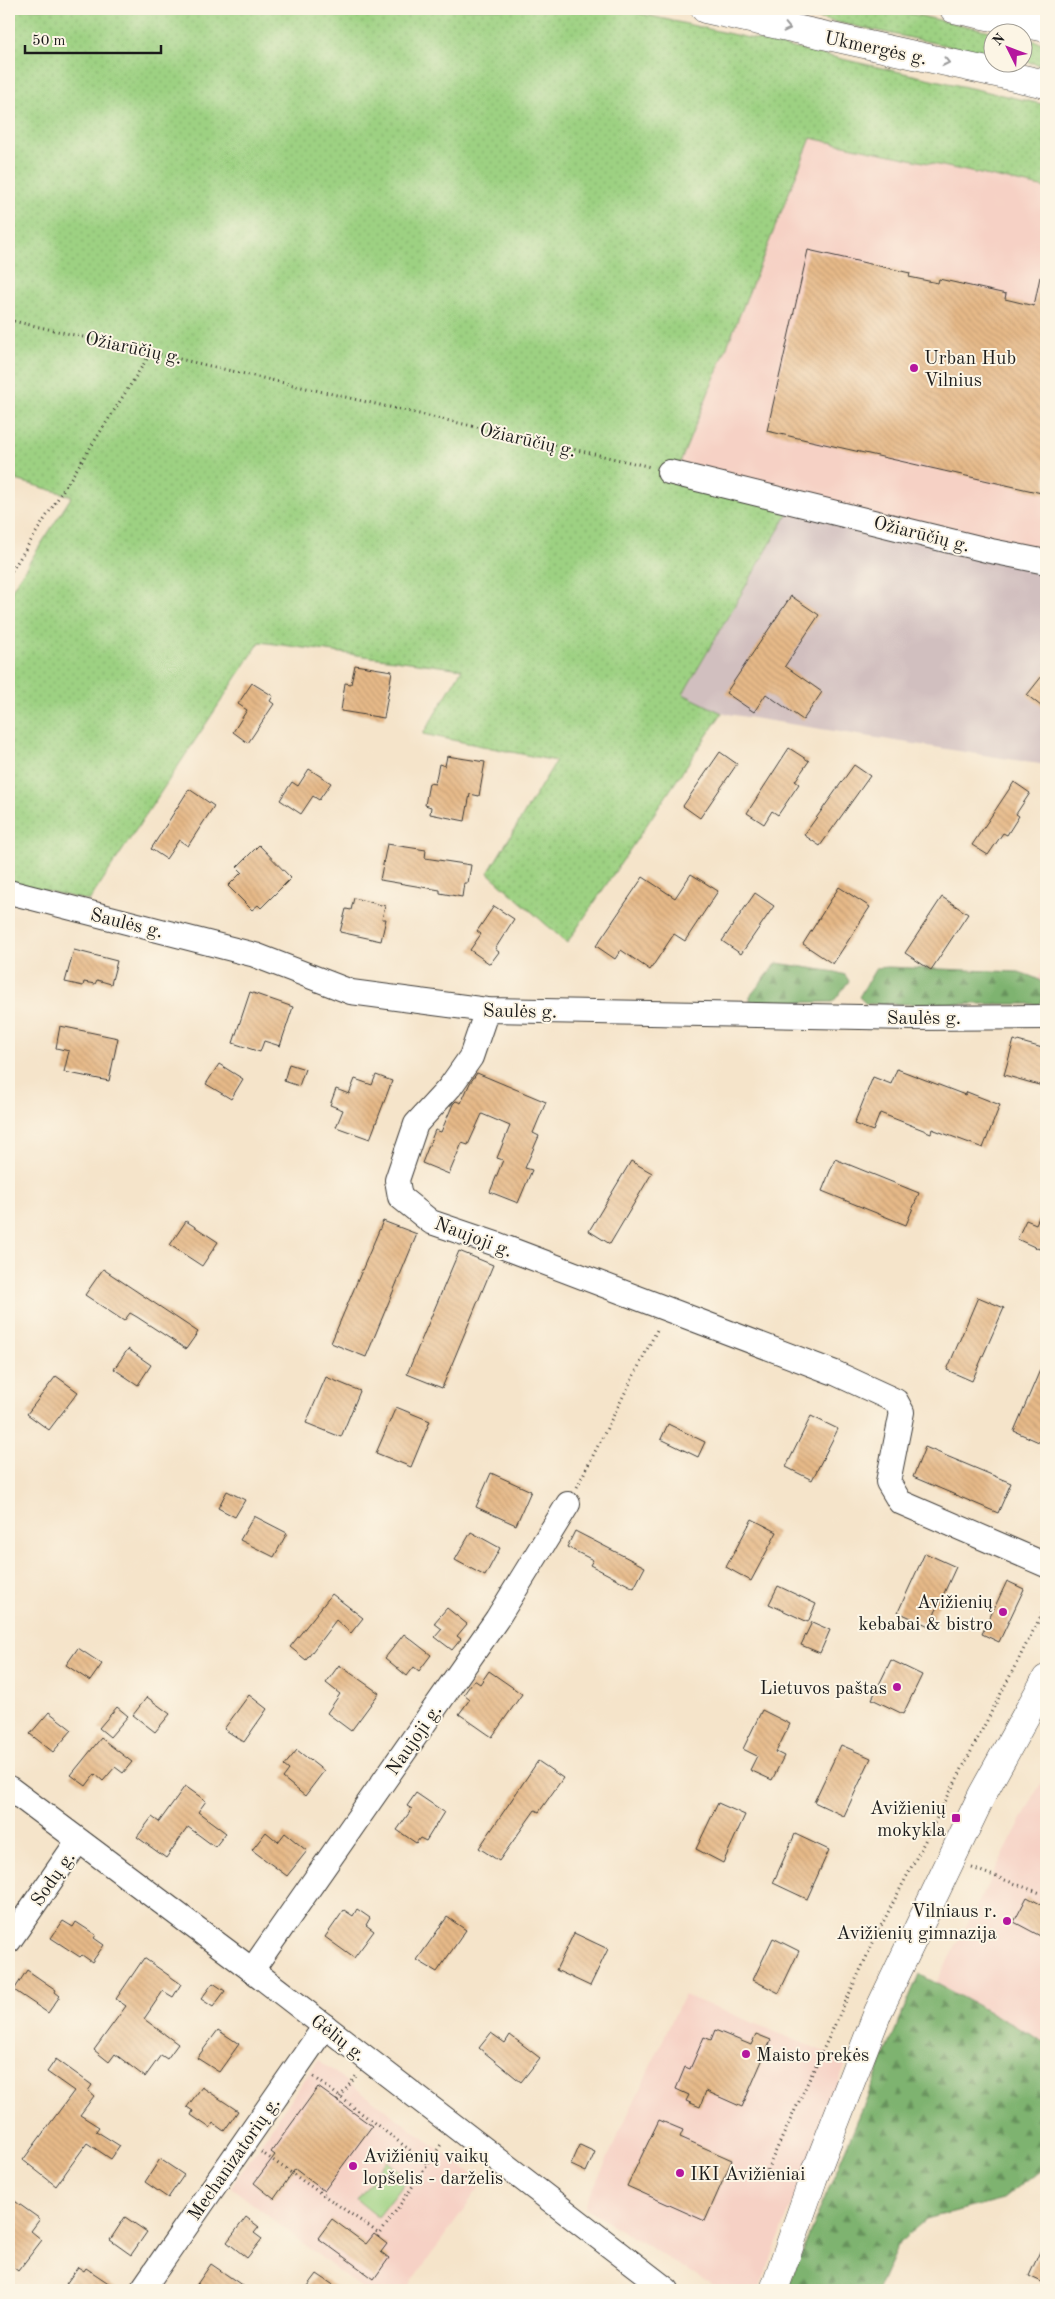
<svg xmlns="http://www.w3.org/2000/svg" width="1055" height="2299" font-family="'Old Standard TT',serif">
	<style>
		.built { fill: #f6d1c5 }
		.industrial { fill: #d1bfbf }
		.grass { fill: url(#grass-dots); stroke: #5c764f }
		.forest { fill: url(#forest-firs); stroke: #4d6846 }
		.park { fill: #9dd182; stroke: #5c764f }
		.building { fill: url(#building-back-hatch) }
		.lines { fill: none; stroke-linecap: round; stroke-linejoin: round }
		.minor-casing { stroke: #3d3a36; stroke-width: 26 }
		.major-casing { stroke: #3d3a36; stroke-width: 29 }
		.highway-casing { stroke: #3d3a36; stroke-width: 29 }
		.path { stroke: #3d3a36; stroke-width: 3; stroke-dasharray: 1 4; stroke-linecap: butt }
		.minor { stroke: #fff; stroke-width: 24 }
		.major { stroke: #fff; stroke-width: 28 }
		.highway { stroke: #fff; stroke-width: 28 }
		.oneway { stroke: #999 }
		.poi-dot { fill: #b5179e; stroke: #fcf5e5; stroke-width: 2 }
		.labels { text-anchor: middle; stroke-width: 4; stroke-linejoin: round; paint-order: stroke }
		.street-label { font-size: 19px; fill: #1c1c1c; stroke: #fcf5e5 }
		.poi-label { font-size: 19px; fill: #1c1c1c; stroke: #fcf5e5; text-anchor: start }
	</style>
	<defs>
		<pattern id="grass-dots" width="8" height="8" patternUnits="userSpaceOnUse" patternTransform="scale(1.25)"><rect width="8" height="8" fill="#9dd182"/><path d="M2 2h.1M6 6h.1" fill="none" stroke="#87b370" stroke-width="1.8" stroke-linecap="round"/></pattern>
		<pattern id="forest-firs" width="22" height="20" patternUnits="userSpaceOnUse" patternTransform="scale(1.25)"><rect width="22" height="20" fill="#7eb370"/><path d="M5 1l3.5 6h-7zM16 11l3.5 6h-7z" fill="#66915b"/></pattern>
		<pattern id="building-back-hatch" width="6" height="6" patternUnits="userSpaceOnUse" patternTransform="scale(1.25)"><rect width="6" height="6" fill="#e6b988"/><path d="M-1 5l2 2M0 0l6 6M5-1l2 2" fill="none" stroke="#c59e75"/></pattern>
	</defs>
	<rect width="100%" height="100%" fill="#fcf5e5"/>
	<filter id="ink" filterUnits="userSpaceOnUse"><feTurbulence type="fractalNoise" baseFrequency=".02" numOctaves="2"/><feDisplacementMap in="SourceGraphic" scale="10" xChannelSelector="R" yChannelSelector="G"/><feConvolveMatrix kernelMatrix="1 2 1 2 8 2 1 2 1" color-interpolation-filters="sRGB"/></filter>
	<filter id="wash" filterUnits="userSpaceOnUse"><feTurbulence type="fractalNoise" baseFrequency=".0096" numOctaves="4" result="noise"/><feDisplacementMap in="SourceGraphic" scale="20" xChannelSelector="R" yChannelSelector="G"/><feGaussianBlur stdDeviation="1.12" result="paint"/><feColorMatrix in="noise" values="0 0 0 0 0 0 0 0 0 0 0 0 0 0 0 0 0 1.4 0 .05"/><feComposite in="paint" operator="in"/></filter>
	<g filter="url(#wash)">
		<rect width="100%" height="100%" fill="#f5e4ca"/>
		<!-- built -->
		<g class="built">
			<path d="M 811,138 L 1046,188 L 1046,570 L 671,483 Z"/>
			<path d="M 1046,964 L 1046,989 L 1038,979 Z"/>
			<path d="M 1046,1773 L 1046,2043 L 936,1983 Z"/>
			<path d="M 684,1995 L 847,2061 L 759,2290 L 721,2290 L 584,2208 Z"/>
			<path d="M 318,2060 L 483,2182 L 406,2290 L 363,2290 L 231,2187 Z"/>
		</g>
		<!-- industrial -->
		<path class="industrial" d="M 790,510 L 1046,570 L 1046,765 L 722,713 L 683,695 Z"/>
		<!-- grass -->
		<g class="grass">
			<path d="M 9,9 L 620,9 L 1046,105 L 1046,188 L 811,138 L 672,483 L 790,510 L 683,694 L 722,713 L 567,943 L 488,873 L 556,761 L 423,734 L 462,669 L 260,642 L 89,901 L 9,882 L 9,594 L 72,496 L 9,478 Z"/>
			<path d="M 773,9 L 888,9 L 995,32 L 992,32 L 992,55 Z"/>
			<path d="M 1023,38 L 1046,44 L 1046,66 L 1023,61 Z"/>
		</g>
		<!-- forest -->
		<g class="forest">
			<path d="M 777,963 L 836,972 L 845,975 L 849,981 L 833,1002 L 750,1003 L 750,996 Z"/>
			<path d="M 887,967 L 1019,972 C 1038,979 1053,981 1040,1004 L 866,1004 L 859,997 L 876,968 Z"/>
			<path d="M 919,1974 L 1046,2043 L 1046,2165 L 1003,2199 L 926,2219 L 899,2243 L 878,2290 L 786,2290 Z"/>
		</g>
		<!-- park -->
		<path class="park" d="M 387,2161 L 409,2178 L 378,2217 L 357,2200 Z"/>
		<g id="blocks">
			<!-- building -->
			<g class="building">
				<path d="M 808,250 L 910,273 L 909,277 L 938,283 L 939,279 L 1006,294 L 1005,299 L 1034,306 L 1040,277 L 1046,278 L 1046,494 L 767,431 Z"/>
				<path d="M 791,596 L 819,615 L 785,666 L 822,692 L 803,720 L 766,694 L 754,712 L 726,693 Z"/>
				<path d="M 355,665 L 392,671 L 384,718 L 341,711 L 345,683 L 351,684 Z"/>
				<path d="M 1046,671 L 1046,710 L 1027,695 Z"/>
				<path d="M 252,683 L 273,696 L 270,701 L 274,704 L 248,743 L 233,732 L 247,710 L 238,704 Z"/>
				<path d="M 789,748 L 809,761 L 795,781 L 799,784 L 778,815 L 772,811 L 764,824 L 747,813 Z"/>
				<path d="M 720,752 L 737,764 L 700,818 L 683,806 Z"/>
				<path d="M 447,756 L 485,762 L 479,796 L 470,794 L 465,821 L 430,814 L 431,807 L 425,805 L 429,783 L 435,784 L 439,764 L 445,766 Z"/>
				<path d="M 854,765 L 870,776 L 820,846 L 804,835 Z"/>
				<path d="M 309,769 L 331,783 L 319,800 L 313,796 L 301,814 L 280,800 L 292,782 L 298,786 Z"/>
				<path d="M 1014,782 L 1030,793 L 1016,814 L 1019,816 L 1007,835 L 1003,833 L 988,855 L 972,845 Z"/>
				<path d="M 189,789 L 214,806 L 188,846 L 179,840 L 166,859 L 151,849 Z"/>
				<path d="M 387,844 L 426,850 L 425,858 L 471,865 L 468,883 L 464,883 L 462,897 L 440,893 L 440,890 L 380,880 Z"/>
				<path d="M 259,845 L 291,878 L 261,908 L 258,905 L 252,910 L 228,886 L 242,872 L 237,867 Z"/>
				<path d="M 691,874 L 718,891 L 685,941 L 674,934 L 650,970 L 621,950 L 615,959 L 596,946 L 643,877 L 675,898 Z"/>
				<path d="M 839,887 L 870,907 L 833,964 L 803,944 Z"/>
				<path d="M 755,893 L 774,906 L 741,954 L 722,941 Z"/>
				<path d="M 942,897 L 968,914 L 931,970 L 905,953 Z"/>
				<path d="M 354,898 L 385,906 L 382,919 L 386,919 L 381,941 L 340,932 L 346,909 L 351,910 Z"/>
				<path d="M 494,906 L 514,919 L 495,949 L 499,952 L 490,964 L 470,950 L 481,934 L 477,931 Z"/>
				<path d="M 74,950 L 117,961 L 111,984 L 97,980 L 95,984 L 84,982 L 83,986 L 65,982 Z"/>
				<path d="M 250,992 L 293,1007 L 280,1046 L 264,1041 L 260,1052 L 233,1043 Z"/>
				<path d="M 60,1026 L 118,1038 L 109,1081 L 64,1072 L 69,1051 L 56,1048 Z"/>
				<path d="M 1014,1040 L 1046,1049 L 1046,1087 L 1004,1075 Z"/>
				<path d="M 219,1064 L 243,1079 L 231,1099 L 206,1084 Z"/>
				<path d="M 289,1064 L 305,1069 L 299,1086 L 284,1081 Z"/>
				<path d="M 897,1069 L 965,1095 L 967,1092 L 1000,1105 L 983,1148 L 932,1129 L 931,1133 L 880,1113 L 873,1131 L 854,1124 L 873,1077 L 891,1084 Z"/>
				<path d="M 477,1073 L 546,1102 L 533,1133 L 539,1136 L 525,1168 L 532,1170 L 518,1203 L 490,1192 L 503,1160 L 497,1158 L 510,1126 L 482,1114 L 468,1145 L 462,1143 L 449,1174 L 422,1163 L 435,1130 L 441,1132 L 453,1104 L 456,1101 L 461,1103 L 470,1083 Z"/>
				<path d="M 376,1075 L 392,1081 L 370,1139 L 336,1127 L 343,1110 L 330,1105 L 336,1089 L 349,1094 L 355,1079 L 372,1085 Z"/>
				<path d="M 835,1159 L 919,1193 L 906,1225 L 822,1191 Z"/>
				<path d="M 631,1161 L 652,1173 L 610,1244 L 589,1231 Z"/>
				<path d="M 1046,1201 L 1046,1248 L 1041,1246 L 1039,1249 L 1017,1239 L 1026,1220 L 1036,1224 Z"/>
				<path d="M 186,1221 L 218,1242 L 202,1266 L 170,1245 Z"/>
				<path d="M 383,1221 L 417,1234 L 366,1357 L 331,1343 Z"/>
				<path d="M 459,1251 L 493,1265 L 442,1388 L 407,1374 Z"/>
				<path d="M 103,1269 L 198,1332 L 186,1349 L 137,1317 L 130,1313 L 124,1321 L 85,1295 Z"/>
				<path d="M 978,1297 L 1004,1308 L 972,1381 L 947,1370 Z"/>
				<path d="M 128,1349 L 151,1365 L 138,1385 L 114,1369 Z"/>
				<path d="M 1046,1356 L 1046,1432 L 1041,1443 L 1014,1431 Z"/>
				<path d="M 56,1376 L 78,1392 L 49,1430 L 27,1414 Z"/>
				<path d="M 326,1377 L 360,1391 L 341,1437 L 306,1423 Z"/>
				<path d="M 396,1407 L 430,1421 L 411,1467 L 376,1453 Z"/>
				<path d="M 811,1416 L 838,1429 L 812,1480 L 786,1467 Z"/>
				<path d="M 668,1424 L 705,1442 L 698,1457 L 661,1439 Z"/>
				<path d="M 925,1447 L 1011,1483 L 998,1513 L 913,1477 Z"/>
				<path d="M 491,1473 L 531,1491 L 516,1525 L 476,1507 Z"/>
				<path d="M 227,1491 L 245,1500 L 235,1517 L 218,1508 Z"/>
				<path d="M 254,1516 L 287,1533 L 274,1557 L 240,1540 Z"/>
				<path d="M 752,1519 L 777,1532 L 751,1581 L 726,1567 Z"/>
				<path d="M 575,1531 L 645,1567 L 634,1588 L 590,1565 L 593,1560 L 567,1547 Z"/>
				<path d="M 471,1532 L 500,1548 L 485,1576 L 455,1560 Z"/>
				<path d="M 925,1553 L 956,1567 L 929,1626 L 898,1612 Z"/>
				<path d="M 1007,1581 L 1024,1589 L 999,1642 L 982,1634 Z"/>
				<path d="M 778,1586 L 816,1604 L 808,1622 L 769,1604 Z"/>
				<path d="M 332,1594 L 363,1618 L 351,1633 L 336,1620 L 306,1660 L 290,1647 Z"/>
				<path d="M 447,1608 L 467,1624 L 457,1636 L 461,1639 L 452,1650 L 435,1637 L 442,1629 L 434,1623 Z"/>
				<path d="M 812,1622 L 830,1630 L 820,1653 L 801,1645 Z"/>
				<path d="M 404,1634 L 431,1655 L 419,1671 L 414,1667 L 407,1676 L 385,1658 Z"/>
				<path d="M 78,1648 L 102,1664 L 90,1681 L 66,1665 Z"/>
				<path d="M 891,1660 L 922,1675 L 903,1714 L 872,1699 Z"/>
				<path d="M 339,1665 L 379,1693 L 351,1731 L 327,1713 L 340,1694 L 326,1683 Z"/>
				<path d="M 489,1671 L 522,1694 L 492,1737 L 459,1714 L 470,1699 L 464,1694 L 474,1680 L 480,1684 Z"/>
				<path d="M 249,1695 L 267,1709 L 244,1742 L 224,1729 Z"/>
				<path d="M 147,1697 L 170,1714 L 155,1732 L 133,1715 Z"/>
				<path d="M 117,1707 L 128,1716 L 110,1737 L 99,1728 Z"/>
				<path d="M 762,1710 L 790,1724 L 776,1752 L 784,1756 L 772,1780 L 750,1770 L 757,1756 L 743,1749 Z"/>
				<path d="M 49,1712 L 72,1730 L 53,1752 L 30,1734 Z"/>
				<path d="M 101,1738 L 132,1762 L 123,1773 L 115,1767 L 103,1781 L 95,1774 L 86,1786 L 71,1775 Z"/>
				<path d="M 841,1745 L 871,1758 L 844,1816 L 814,1802 Z"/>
				<path d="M 297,1750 L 324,1771 L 305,1796 L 283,1778 L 289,1770 L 284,1766 Z"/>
				<path d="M 538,1761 L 563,1778 L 539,1812 L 535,1810 L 499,1861 L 479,1848 Z"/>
				<path d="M 185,1786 L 206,1801 L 198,1812 L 226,1833 L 215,1847 L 188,1827 L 166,1858 L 137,1837 L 152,1817 L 159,1822 Z"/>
				<path d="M 416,1793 L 444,1812 L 426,1841 L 420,1838 L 416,1843 L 397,1830 L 412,1809 L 407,1806 Z"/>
				<path d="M 718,1803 L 745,1815 L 723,1863 L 696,1849 Z"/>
				<path d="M 266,1832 L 278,1842 L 285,1833 L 307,1851 L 287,1876 L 252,1850 Z"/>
				<path d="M 795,1834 L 829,1850 L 807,1899 L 773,1883 Z"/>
				<path d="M 1027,1897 L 1046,1907 L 1046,1939 L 1014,1922 Z"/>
				<path d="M 357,1909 L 370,1918 L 366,1925 L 374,1931 L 354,1958 L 325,1937 L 344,1910 L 353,1916 Z"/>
				<path d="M 447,1917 L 466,1930 L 437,1972 L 417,1960 Z"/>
				<path d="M 63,1921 L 73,1927 L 76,1922 L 96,1935 L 94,1938 L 104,1945 L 92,1962 L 82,1955 L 80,1957 L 51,1938 Z"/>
				<path d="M 574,1933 L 608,1949 L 590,1986 L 556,1970 Z"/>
				<path d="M 773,1938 L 799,1951 L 779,1993 L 753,1980 Z"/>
				<path d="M 144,1958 L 181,1984 L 173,1997 L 163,1991 L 144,2019 L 178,2044 L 167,2059 L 161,2055 L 145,2077 L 115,2054 L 109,2062 L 94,2050 L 126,2006 L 116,1999 Z"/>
				<path d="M 27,1970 L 56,1990 L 55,1992 L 60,1996 L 48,2013 L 14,1990 Z"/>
				<path d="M 213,1983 L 225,1991 L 213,2007 L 201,1999 Z"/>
				<path d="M 218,2030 L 239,2044 L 219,2072 L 197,2058 Z"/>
				<path d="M 715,2030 L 751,2045 L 756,2034 L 771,2040 L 742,2107 L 706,2091 L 700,2107 L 686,2101 L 689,2095 L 676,2089 L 685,2067 L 690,2069 L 704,2037 L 711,2040 Z"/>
				<path d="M 491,2033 L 505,2043 L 510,2035 L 540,2058 L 521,2082 L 479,2048 Z"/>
				<path d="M 56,2059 L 92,2085 L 88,2091 L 94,2096 L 80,2115 L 99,2127 L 96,2131 L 120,2146 L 111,2159 L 87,2143 L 56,2186 L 23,2160 L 74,2091 L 47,2072 Z"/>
				<path d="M 202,2087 L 238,2111 L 224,2131 L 213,2123 L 210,2128 L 191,2115 L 193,2111 L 187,2107 Z"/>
				<path d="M 318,2087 L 372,2126 L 324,2191 L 295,2169 L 274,2199 L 254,2183 L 275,2155 L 271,2152 Z"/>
				<path d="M 659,2120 L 683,2130 L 680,2137 L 732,2160 L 705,2221 L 627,2186 Z"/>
				<path d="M 580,2145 L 595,2152 L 586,2172 L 571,2165 Z"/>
				<path d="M 160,2159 L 184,2175 L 168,2198 L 145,2182 Z"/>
				<path d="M 9,2197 L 40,2219 L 31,2231 L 42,2240 L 18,2271 L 9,2264 Z"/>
				<path d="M 125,2217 L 147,2232 L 131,2255 L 110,2240 Z"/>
				<path d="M 246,2217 L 259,2227 L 254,2233 L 262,2239 L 247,2258 L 227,2242 Z"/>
				<path d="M 332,2219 L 366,2244 L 374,2234 L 387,2244 L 381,2252 L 389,2258 L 374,2279 L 318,2238 Z"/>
				<path d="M 1046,2238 L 1046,2284 L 1029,2276 Z"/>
				<path d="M 211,2264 L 249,2290 L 193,2290 Z"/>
				<path d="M 78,2267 L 84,2271 L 86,2268 L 119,2290 L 76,2290 L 66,2284 Z"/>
				<path d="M 317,2274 L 341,2290 L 305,2290 Z"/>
			</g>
		</g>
	</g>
	<g filter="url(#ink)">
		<use href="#blocks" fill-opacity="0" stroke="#3d3a36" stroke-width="1"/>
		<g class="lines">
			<!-- minor casing -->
			<g class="minor-casing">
				<g id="minor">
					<path d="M 669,472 L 991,551 L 1046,562"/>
					<path d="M 9,892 L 255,955 L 351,992 L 487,1010 L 912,1018 L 1046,1017"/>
					<path d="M 487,1010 L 471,1057 L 450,1087 L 416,1124 L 397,1180 L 400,1197 L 431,1222 L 496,1244 L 835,1373 L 896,1401 L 902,1412 L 888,1482 L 900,1502 L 1046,1565"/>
					<path d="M 9,1788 L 252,1970 L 667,2290"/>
					<path d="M 9,1941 L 78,1841"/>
					<path d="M 252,1970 L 497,1619 L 568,1504"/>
					<path d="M 142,2290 L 325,2026"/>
				</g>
			</g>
			<!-- major casing -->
			<g class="major-casing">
				<path id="major" d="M 774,2290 L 813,2179 L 878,2012 L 982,1795 L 1046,1679"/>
			</g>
			<!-- highway casing -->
			<g class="highway-casing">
				<g id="highway">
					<path d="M 705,9 L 1046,84"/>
					<path d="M 954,9 L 1046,28"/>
				</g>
			</g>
			<!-- path -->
			<g class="path">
				<path d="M 9,320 L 651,467"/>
				<path d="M 9,575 L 152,351"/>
				<path d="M 577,1487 L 658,1328"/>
				<path d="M 972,1868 L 1046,1895"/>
				<path d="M 314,2077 L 428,2164 L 442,2143"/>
				<path d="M 337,2101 L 356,2076"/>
				<path d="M 261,2152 L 380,2234"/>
				<path d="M 767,2170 L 879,1930 L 1046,1606"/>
				<path d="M 378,2237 L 428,2164"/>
			</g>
			<!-- minor -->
			<use href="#minor" class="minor"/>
			<!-- major -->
			<use href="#major" class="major"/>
			<!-- highway -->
			<use href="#highway" class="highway"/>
		</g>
		<!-- one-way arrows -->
		<defs><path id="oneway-chevron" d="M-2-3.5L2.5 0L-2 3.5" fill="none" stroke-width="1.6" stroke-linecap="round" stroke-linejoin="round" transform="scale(1.25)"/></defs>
		<g class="oneway">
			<use href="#oneway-chevron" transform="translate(787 28) rotate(13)"/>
			<use href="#oneway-chevron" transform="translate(946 62) rotate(12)"/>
		</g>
	</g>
	<!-- markers -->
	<g class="poi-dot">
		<circle cx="914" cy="368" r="5"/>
		<circle cx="1003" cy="1612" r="5"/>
		<circle cx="897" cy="1687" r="5"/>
		<rect x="951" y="1813" width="10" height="10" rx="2.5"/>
		<circle cx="1007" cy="1921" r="5"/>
		<circle cx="746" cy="2054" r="5"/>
		<circle cx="353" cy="2166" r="5"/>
		<circle cx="680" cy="2173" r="5"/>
	</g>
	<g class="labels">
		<!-- street labels -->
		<g class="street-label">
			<text transform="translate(876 47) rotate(12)" y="7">Ukmergės g.</text>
			<text transform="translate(134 347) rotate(12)" y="7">Ožiarūčių g.</text>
			<text transform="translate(528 439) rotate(13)" y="7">Ožiarūčių g.</text>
			<text transform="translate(922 533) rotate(14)" y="7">Ožiarūčių g.</text>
			<text transform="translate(127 922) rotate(14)" y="7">Saulės g.</text>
			<text transform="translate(520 1010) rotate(1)" y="7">Saulės g.</text>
			<text x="924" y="1024">Saulės g.</text>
			<text transform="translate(474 1236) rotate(21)" y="7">Naujoji g.</text>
			<text transform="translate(413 1739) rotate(-55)" y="7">Naujoji g.</text>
			<text transform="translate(52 1878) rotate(-55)" y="7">Sodų g.</text>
			<text transform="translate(339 2037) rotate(38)" y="7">Gėlių g.</text>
			<text transform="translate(233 2158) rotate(-55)" y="7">Mechanizatorių g.</text>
		</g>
		<!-- poi labels -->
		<g class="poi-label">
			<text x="924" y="364">Urban Hub<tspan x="924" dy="22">Vilnius</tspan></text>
			<text x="993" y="1608" text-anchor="end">Avižienių<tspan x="993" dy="22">kebabai &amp; bistro</tspan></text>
			<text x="887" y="1694" text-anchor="end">Lietuvos paštas</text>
			<text x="946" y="1814" text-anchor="end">Avižienių<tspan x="946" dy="22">mokykla</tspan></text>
			<text x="997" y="1917" text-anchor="end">Vilniaus r.<tspan x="997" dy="22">Avižienių gimnazija</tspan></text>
			<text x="756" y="2061">Maisto prekės</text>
			<text x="363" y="2162">Avižienių vaikų<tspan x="363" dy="22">lopšelis - darželis</tspan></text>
			<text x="690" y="2180">IKI Avižieniai</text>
		</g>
	</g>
	<!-- margin -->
	<rect width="1055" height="2299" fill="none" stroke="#fcf5e5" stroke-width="30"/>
	<!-- north arrow -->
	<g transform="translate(1008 48) rotate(312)"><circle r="24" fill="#fcf5e5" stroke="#a29e95"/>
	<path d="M0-4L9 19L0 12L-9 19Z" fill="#b5179e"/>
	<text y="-8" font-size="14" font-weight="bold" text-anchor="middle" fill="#1c1c1c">N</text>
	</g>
	<!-- scale -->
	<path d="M25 45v8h136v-8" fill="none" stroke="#1c1c1c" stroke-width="2.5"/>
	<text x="32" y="45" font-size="15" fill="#1c1c1c" stroke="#fcf5e5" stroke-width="4" paint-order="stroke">50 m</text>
</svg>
